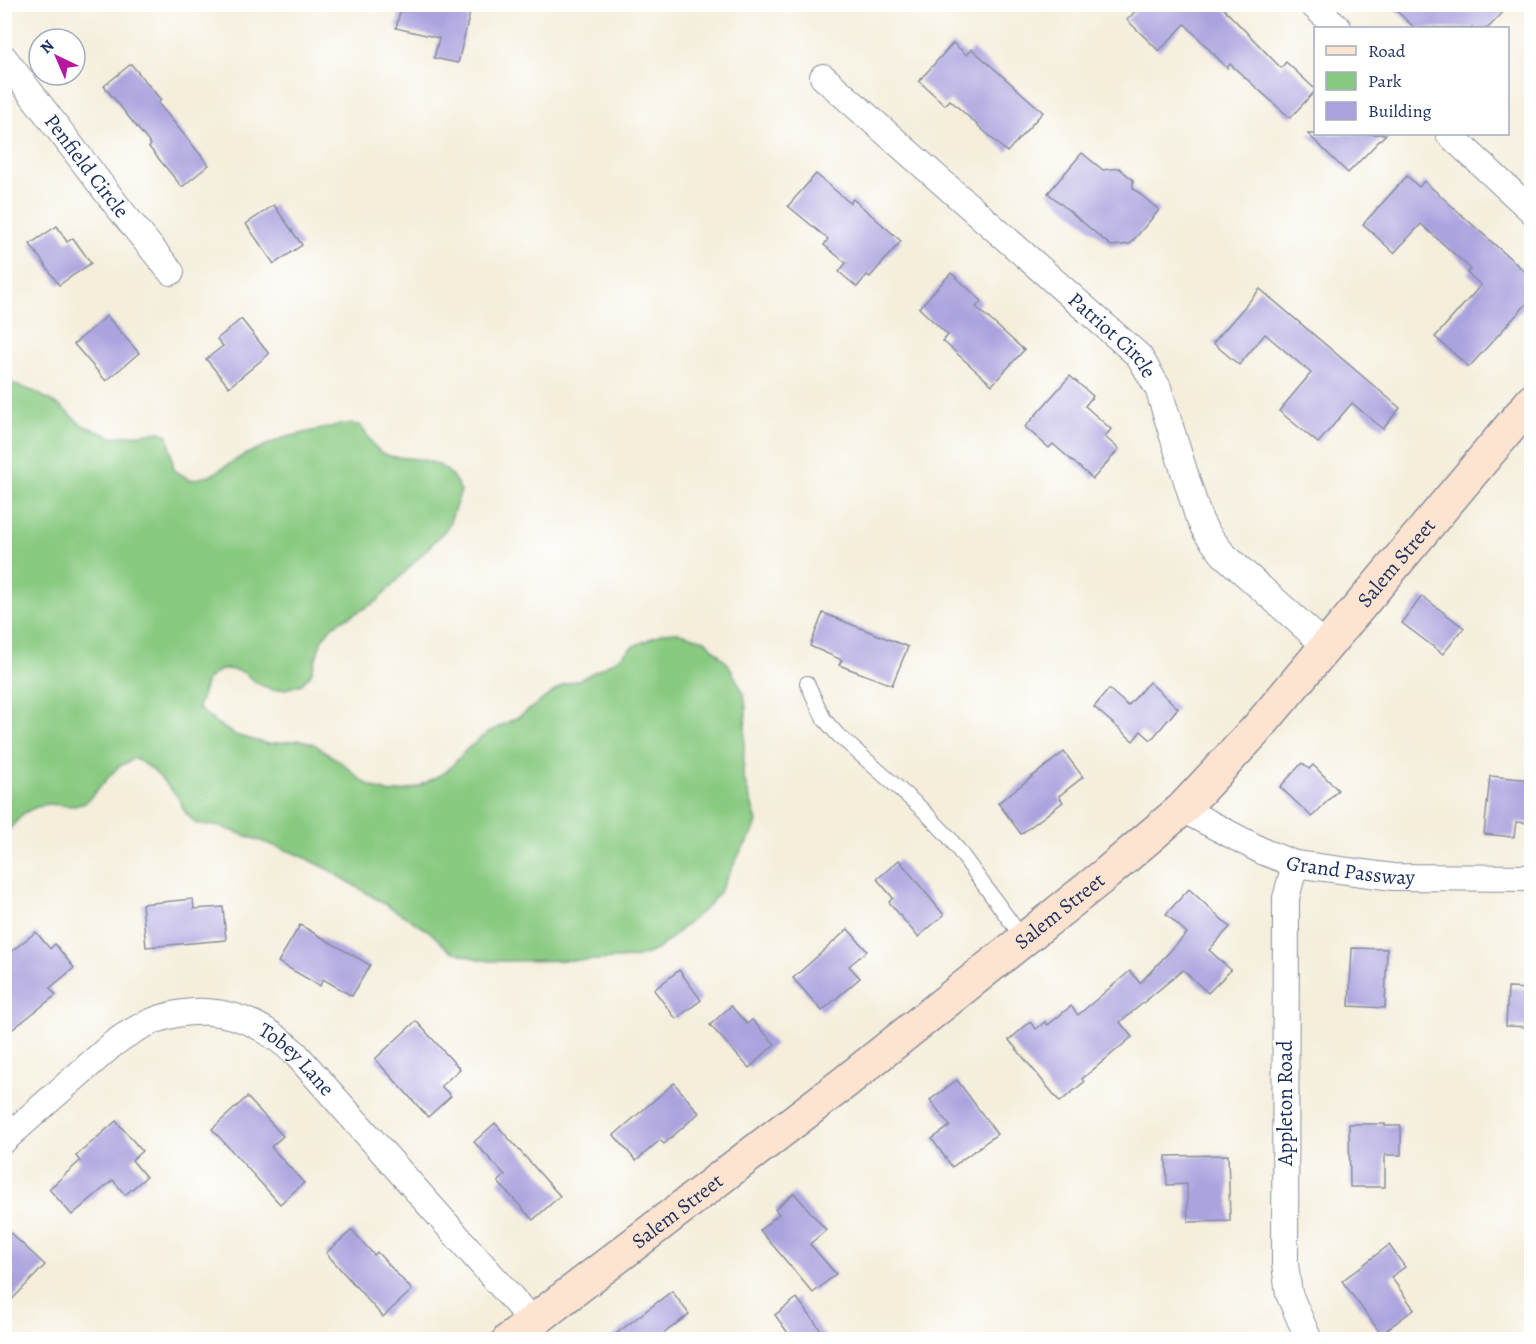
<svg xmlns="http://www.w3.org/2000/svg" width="1536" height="1344" font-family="Alegreya,serif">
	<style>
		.green { fill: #89ca81; stroke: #527c70; stroke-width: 1.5 }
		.building { fill: #aba3de }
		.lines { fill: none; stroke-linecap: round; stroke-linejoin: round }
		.service-casing { stroke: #888e9c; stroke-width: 16 }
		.minor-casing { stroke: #888e9c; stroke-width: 28 }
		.secondary-casing { stroke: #888e9c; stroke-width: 36 }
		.service { stroke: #fff; stroke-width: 14 }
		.minor { stroke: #fff; stroke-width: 26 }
		.secondary { stroke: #fde4d1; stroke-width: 33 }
		.labels { text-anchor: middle; stroke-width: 6; stroke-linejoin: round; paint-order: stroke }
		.street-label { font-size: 21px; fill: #1b2f5e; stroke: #fff }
	</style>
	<rect width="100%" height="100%" fill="#fff"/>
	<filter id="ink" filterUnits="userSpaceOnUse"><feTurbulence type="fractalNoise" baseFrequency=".0167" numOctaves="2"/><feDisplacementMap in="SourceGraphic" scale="12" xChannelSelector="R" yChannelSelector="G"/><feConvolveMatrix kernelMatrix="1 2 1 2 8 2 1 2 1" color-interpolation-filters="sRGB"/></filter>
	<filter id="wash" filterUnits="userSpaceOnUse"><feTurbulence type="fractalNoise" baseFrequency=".008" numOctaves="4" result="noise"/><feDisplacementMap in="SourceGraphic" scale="24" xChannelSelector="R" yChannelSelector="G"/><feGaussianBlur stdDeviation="1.35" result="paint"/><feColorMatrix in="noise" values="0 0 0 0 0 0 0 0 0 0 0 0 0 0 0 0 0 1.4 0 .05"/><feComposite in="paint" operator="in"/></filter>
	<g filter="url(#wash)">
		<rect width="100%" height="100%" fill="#f4eedb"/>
		<!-- green -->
		<path class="green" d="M 5,381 L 35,392 L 60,406 L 82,425 L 112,437 L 160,432 L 168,435 L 174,470 L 190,480 L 210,476 L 244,455 L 283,438 L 343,424 L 360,425 C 367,435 374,449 384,454 C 391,458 400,457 408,458 C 434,460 450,466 461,491 L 448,527 L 384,594 L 376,602 L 332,626 L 322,639 L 311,674 L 302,684 L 285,689 L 273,690 L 259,684 L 243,672 L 227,669 L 218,671 L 207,680 L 198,708 L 216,723 L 235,735 L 268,744 L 301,740 L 314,744 L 346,766 L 362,781 L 375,788 L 390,793 L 404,791 L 418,787 L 447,771 L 467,749 L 487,733 L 520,716 L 563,685 L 579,680 L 618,659 L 632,647 L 663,633 L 676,632 L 705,640 L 728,664 L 744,694 L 746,709 L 743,775 L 757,822 L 752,835 L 742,849 L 719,893 L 708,906 L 658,949 L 647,954 L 633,958 L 594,960 L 490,961 L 474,958 L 449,950 L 429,931 L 326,868 L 300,855 L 219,826 L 197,824 L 185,812 L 178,797 L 154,771 L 135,758 L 118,767 L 85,803 L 74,806 L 47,804 L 34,808 L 24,813 L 5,834 Z"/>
		<g id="blocks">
			<!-- building -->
			<g class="building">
				<path d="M 402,4 L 472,4 L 458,63 L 434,58 L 439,38 L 396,28 Z"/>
				<path d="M 1142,4 L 1219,4 L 1281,68 L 1286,62 L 1316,90 L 1290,118 L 1230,64 L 1227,68 L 1185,24 L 1159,51 L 1127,20 Z"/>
				<path d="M 1389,4 L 1511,4 L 1488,28 L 1415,28 Z"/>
				<path d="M 953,43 L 967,55 L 972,49 L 1043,112 L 1007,152 L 950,100 L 945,105 L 919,81 Z"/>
				<path d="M 131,64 L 161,100 L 158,103 L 209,165 L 182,187 L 149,147 L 151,145 L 104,86 Z"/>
				<path d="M 1308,134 L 1386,134 L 1348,173 Z"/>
				<path d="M 1082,153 L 1103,170 L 1119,168 L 1133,180 L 1133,188 L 1159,210 L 1130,244 L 1111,246 L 1048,193 Z"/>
				<path d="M 816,174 L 850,203 L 853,199 L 901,241 L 870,277 L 867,275 L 857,287 L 839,272 L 846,263 L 824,245 L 828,239 L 788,206 Z"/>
				<path d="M 1407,176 L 1419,187 L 1424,181 L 1532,278 L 1532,298 L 1469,367 L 1435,337 L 1481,285 L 1467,273 L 1471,269 L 1421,224 L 1394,253 L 1363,224 Z"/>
				<path d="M 274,205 L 302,245 L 274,264 L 246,224 Z"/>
				<path d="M 57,226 L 67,242 L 73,238 L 91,263 L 59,285 L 30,244 Z"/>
				<path d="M 951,273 L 982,301 L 976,307 L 1024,350 L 992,385 L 943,341 L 948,335 L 919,308 Z"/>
				<path d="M 1260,289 L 1400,408 L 1383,429 L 1352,403 L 1318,443 L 1279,411 L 1311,373 L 1265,334 L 1239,365 L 1213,343 Z"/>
				<path d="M 107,316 L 139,353 L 106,381 L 74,344 Z"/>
				<path d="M 241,319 L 269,354 L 229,387 L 206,359 L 223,346 L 217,339 Z"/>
				<path d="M 1070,376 L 1093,396 L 1085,406 L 1111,429 L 1105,437 L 1119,449 L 1093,479 L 1053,444 L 1049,448 L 1025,427 Z"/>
				<path d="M 1422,596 L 1464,628 L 1443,654 L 1402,623 Z"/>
				<path d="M 823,613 L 908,647 L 892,685 L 839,665 L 842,660 L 810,646 Z"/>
				<path d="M 1149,682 L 1178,708 L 1151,740 L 1141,731 L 1133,741 L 1094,707 L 1109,689 L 1128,706 Z"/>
				<path d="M 1064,752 L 1083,777 L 1059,796 L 1063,802 L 1021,834 L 998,803 Z"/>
				<path d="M 1302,763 L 1309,769 L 1313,765 L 1338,790 L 1312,817 L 1280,787 Z"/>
				<path d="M 1490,776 L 1532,780 L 1532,823 L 1516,822 L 1514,837 L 1484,834 Z"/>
				<path d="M 899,860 L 944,915 L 918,937 L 889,902 L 893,898 L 877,879 Z"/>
				<path d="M 1189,889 L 1230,927 L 1209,950 L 1231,970 L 1208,993 L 1183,970 L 1120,1022 L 1132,1037 L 1082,1079 L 1084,1082 L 1060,1102 L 1009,1040 L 1030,1022 L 1036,1029 L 1045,1022 L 1048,1025 L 1071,1006 L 1078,1015 L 1130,971 L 1140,983 L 1187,933 L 1166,914 Z"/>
				<path d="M 193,899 L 194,909 L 223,907 L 226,940 L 146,947 L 142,904 Z"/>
				<path d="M 300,925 L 370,965 L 352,996 L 323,979 L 320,986 L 278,962 Z"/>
				<path d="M 848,929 L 867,951 L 849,966 L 860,978 L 822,1011 L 793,978 Z"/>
				<path d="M 36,932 L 50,949 L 55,944 L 74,968 L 50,988 L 56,995 L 4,1036 L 4,957 Z"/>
				<path d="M 1352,948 L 1387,949 L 1385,1008 L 1349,1006 Z"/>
				<path d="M 679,970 L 701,1000 L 676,1019 L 654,990 Z"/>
				<path d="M 1508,988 L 1532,989 L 1532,1027 L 1506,1026 Z"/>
				<path d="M 731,1006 L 747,1024 L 752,1020 L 775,1044 L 749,1068 L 710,1025 Z"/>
				<path d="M 416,1021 L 460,1069 L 441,1086 L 451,1096 L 428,1117 L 375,1059 Z"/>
				<path d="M 957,1080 L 997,1134 L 952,1167 L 932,1139 L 950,1126 L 930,1100 Z"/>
				<path d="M 674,1083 L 699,1113 L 664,1144 L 660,1140 L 636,1161 L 614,1135 Z"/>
				<path d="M 247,1097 L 283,1136 L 271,1147 L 304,1183 L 280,1204 L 212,1129 Z"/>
				<path d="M 116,1121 L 142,1151 L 132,1160 L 146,1177 L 125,1195 L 113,1180 L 72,1215 L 49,1189 L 80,1161 L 76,1156 Z"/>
				<path d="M 495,1123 L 560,1196 L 533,1220 L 498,1182 L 505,1175 L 474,1142 Z"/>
				<path d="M 1349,1124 L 1385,1124 L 1385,1126 L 1401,1126 L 1401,1155 L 1385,1155 L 1385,1187 L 1350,1187 Z"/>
				<path d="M 1228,1155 L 1230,1221 L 1188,1222 L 1187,1184 L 1167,1185 L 1166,1156 Z"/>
				<path d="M 794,1193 L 826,1230 L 810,1244 L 836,1274 L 813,1293 L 760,1230 L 779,1214 L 775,1209 Z"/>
				<path d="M 4,1227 L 45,1265 L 4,1308 Z"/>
				<path d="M 352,1230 L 374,1255 L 377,1252 L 412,1290 L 383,1317 L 326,1253 Z"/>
				<path d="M 1389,1245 L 1405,1267 L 1391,1277 L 1414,1309 L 1381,1334 L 1342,1281 Z"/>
				<path d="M 672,1291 L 689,1314 L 655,1340 L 608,1340 Z"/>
				<path d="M 797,1298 L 828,1340 L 793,1340 L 775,1315 Z"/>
			</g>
		</g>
	</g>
	<g filter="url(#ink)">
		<use href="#blocks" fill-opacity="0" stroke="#888e9c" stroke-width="1.5"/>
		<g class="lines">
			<!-- service casing -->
			<g class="service-casing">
				<path id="service" d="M 807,683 L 824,719 L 837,734 L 922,809 L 949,837 L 1024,940"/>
			</g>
			<!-- minor casing -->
			<g class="minor-casing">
				<g id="minor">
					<path d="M 1312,4 L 1338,28"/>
					<path id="s1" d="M 4,58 L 118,207 L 171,272"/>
					<path id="s2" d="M 823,77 L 1139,356 L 1158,388 L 1198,516 L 1206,532 L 1223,554 L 1327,647"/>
					<path d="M 1449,134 L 1532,211"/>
					<path id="s3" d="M 1182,809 L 1264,852 L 1295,864 L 1393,877 L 1532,878"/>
					<path d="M 1295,864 L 1286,898 L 1285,1264 L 1289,1294 L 1309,1340"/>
					<path id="s4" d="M 4,1140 L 113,1044 C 174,998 240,1001 296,1054 L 533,1322"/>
				</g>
			</g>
			<!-- secondary casing -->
			<g class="secondary-casing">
				<g id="secondary">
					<path id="s5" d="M 509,1340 L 844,1083 L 1107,873 L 1182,809 L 1255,731 L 1532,401"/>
				</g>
			</g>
			<!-- service -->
			<use href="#service" class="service"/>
			<!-- minor -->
			<use href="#minor" class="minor"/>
			<!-- secondary -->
			<use href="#secondary" class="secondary"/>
		</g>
	</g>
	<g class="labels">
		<!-- street labels -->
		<g class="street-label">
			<text dy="7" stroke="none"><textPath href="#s1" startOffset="136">Penfield Circle</textPath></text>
			<text dy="7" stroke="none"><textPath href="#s2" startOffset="388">Patriot Circle</textPath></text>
			<text dy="7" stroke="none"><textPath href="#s5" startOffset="1184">Salem Street</textPath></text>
			<text dy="7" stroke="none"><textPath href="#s3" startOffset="182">Grand Passway</textPath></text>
			<text dy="7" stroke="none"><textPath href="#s5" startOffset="698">Salem Street</textPath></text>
			<text dy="7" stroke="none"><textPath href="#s4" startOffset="351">Tobey Lane</textPath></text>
			<text transform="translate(1285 1103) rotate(-90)" y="7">Appleton Road</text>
			<text dy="7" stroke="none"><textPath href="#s5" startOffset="212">Salem Street</textPath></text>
		</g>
	</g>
	<!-- margin -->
	<rect width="1536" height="1344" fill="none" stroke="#fff" stroke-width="24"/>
	<!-- legend -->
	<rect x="1314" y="27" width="195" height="108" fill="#ffffff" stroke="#a4acbf" stroke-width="1.5"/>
	<rect x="1326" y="46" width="30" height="9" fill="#fde4d1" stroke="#a4acbf" stroke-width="1.5"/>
	<text x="1368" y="57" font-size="18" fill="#1b2f5e">Road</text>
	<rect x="1326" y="72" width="30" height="18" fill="#89ca81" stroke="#a4acbf" stroke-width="1.5"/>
	<text x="1368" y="87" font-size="18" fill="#1b2f5e">Park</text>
	<rect x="1326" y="102" width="30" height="18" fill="#aba3de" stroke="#a4acbf" stroke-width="1.5"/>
	<text x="1368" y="117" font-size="18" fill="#1b2f5e">Building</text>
	<!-- north arrow -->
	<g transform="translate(57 57) rotate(316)"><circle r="28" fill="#ffffff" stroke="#a4acbf" stroke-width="1.5"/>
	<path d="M0-4.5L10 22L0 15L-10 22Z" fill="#b5179e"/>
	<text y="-9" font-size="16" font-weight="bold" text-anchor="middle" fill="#1b2f5e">N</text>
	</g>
</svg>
